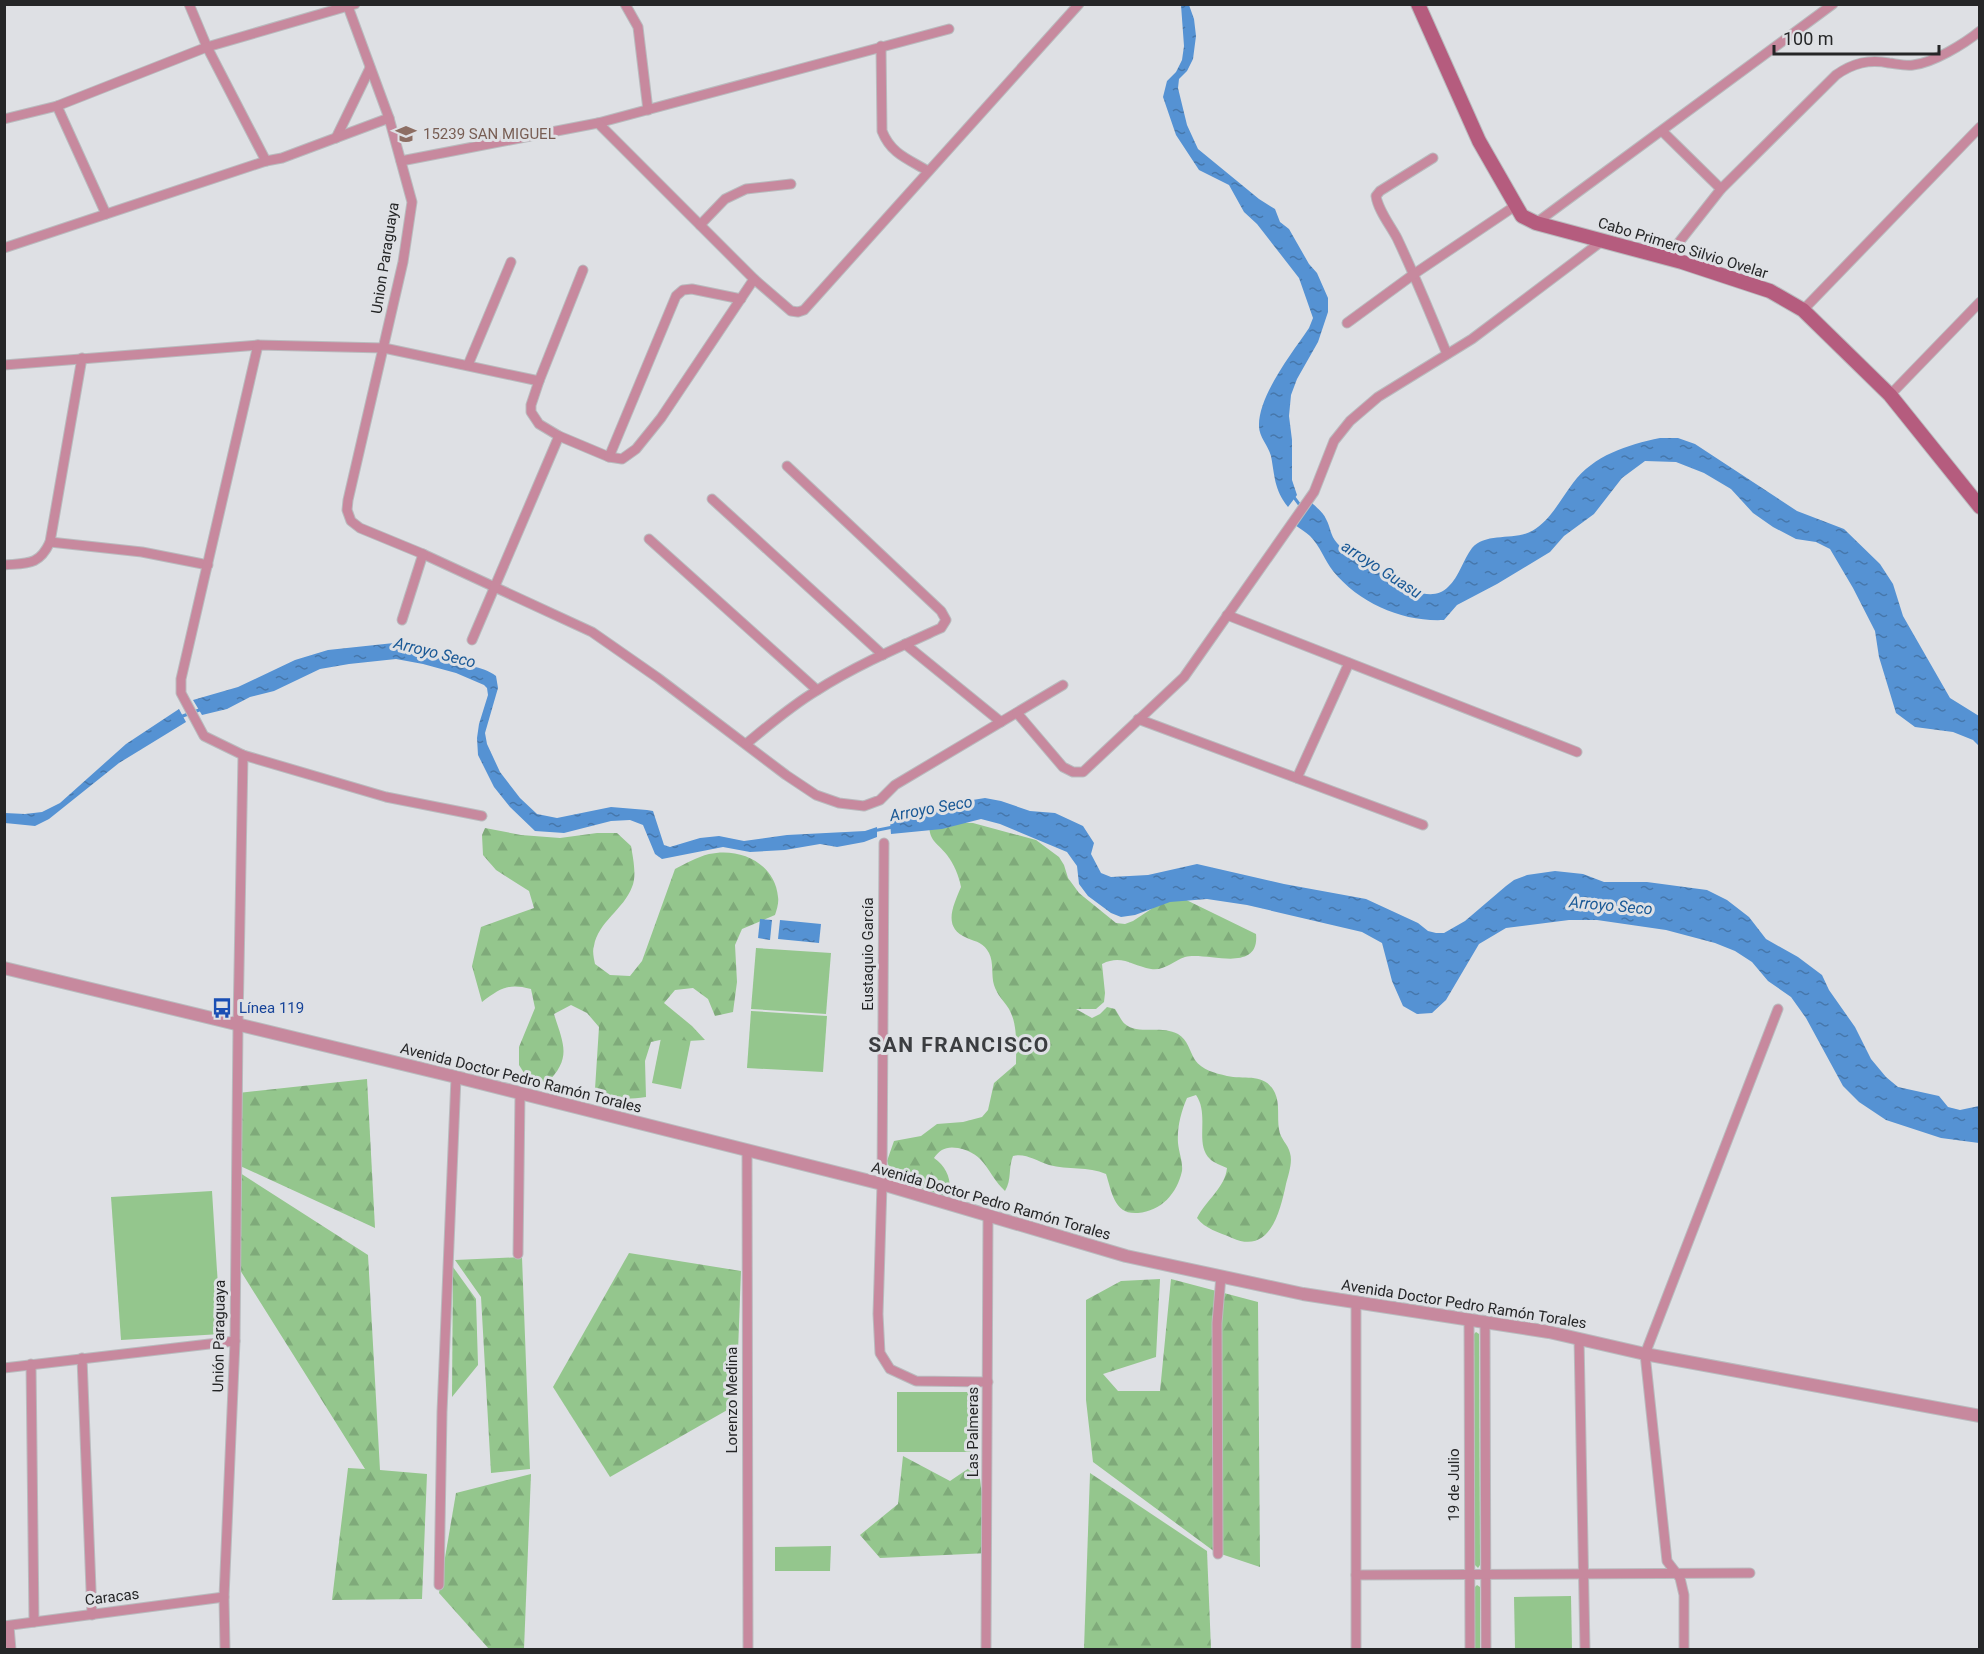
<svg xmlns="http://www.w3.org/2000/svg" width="1984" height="1654" font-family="Roboto,sans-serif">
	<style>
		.green { fill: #94c68d }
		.forest { fill: url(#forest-firs) }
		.water { fill: url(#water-ripples) }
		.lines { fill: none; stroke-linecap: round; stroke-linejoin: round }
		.stream { stroke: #5592d3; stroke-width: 3 }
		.minor-casing { stroke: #b9bbbe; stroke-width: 11 }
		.tertiary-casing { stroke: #b9bbbe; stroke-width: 14 }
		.secondary-casing { stroke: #b9bbbe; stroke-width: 16 }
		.minor { stroke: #c7899e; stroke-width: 9 }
		.tertiary { stroke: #c7899e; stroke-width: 12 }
		.secondary { stroke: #b55c7e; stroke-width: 14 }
		.labels { text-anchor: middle; stroke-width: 6; stroke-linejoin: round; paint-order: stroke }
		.education-label { font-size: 15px; fill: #785e54; stroke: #dee0e4; text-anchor: start }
		.street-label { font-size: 15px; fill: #252627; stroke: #dee0e4 }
		.transit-label { font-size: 15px; fill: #164399; stroke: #dee0e4; text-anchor: start }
		.water-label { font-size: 16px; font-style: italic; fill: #1a5996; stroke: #dee0e4 }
		.district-label { font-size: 21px; font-weight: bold; letter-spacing: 1.5px; fill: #3b3d40; stroke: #dee0e4 }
	</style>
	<defs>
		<pattern id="forest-firs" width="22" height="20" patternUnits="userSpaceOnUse" patternTransform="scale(1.5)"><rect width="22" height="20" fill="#94c68d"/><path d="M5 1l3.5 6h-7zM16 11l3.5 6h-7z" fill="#7faa7a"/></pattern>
		<pattern id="water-ripples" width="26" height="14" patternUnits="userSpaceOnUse" patternTransform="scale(1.5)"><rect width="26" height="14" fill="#5592d3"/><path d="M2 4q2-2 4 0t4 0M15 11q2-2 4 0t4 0" fill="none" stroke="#4677ab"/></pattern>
	</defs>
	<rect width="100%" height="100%" fill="#dee0e4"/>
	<!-- green -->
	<g class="green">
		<path d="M 756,948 L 831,953 L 826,1014 L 751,1009 Z"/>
		<path d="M 751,1011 L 827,1016 L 823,1072 L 747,1068 Z"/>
		<path d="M 662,1033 L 691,1039 L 681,1089 L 652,1083 Z"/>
		<path d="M 212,1191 L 221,1334 L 121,1340 L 111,1197 Z"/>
		<path d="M 1476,1332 L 1479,1334 L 1480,1565 L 1478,1568 L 1475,1565 L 1474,1334 Z"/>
		<rect x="897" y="1392" width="80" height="60"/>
		<path d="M 831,1546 L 830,1571 L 775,1571 L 775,1547 Z"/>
		<path d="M 1477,1585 L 1480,1587 L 1480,1650 L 1475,1649 L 1475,1587 Z"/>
		<path d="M 1571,1596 L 1572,1649 L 1515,1649 L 1514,1597 Z"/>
	</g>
	<!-- forest -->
	<g class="forest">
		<path d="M 929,822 L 973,823 L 1036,840 L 1059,857 L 1064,865 L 1068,878 L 1079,893 L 1116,923 L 1125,924 L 1133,921 L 1174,894 L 1256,934 C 1260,975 1206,951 1185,957 C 1173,961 1165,971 1151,969 C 1132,966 1122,954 1102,964 L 1105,993 L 1104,1002 L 1096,1009 L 1076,1009 L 1092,1018 L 1100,1014 L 1107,1007 L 1115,1009 C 1118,1013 1121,1021 1125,1024 C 1137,1035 1162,1025 1178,1034 C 1188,1040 1189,1050 1195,1060 C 1202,1070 1215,1073 1227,1076 C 1245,1080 1265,1072 1275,1093 C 1280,1104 1277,1117 1279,1129 C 1280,1139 1288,1144 1290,1153 C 1293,1162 1288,1176 1286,1184 C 1280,1212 1270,1255 1232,1238 C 1219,1232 1205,1229 1197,1218 C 1206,1200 1225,1188 1227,1168 C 1221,1165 1214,1163 1210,1159 C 1194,1144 1210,1115 1196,1095 L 1187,1098 C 1181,1112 1177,1127 1178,1143 C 1179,1153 1183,1162 1182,1171 C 1177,1194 1161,1211 1138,1213 C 1114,1215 1112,1192 1106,1174 C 1088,1166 1068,1170 1049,1165 C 1036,1161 1026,1153 1013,1156 C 1008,1168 1012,1180 1005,1191 C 986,1173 987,1154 958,1148 C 947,1146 940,1149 934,1158 C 948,1168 952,1181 949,1198 L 925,1198 L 893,1179 L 887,1161 L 894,1141 L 921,1136 L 937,1124 L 963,1122 L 982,1117 L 988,1110 L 994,1083 L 1016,1064 C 1016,1046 1018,1025 1009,1009 C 1004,1001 997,995 994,985 C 991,975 994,963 989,953 C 984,943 977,942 967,938 C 942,928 953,906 961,887 C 959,876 954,864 947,855 C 936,841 929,842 929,822 Z"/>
		<path d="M 485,828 L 521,835 L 560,838 L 597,833 L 617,833 L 631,846 C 633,858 637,876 632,887 C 624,909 598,922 594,946 C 592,951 594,959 595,964 L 610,975 L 630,976 L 642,961 L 675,869 C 685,864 697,857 709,854 C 740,847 775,863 778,897 C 779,902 777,909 775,915 L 742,929 L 735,945 L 737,982 L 733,1012 L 715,1016 L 708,999 L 693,988 L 675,990 L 664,1003 L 692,1026 L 705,1040 L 688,1041 L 669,1038 L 651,1042 L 645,1061 L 646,1097 C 624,1100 614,1100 595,1089 L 599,1027 L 587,1013 L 571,1005 L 554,1014 C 564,1046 572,1058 546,1084 L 529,1081 L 519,1065 L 519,1047 L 535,1008 L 531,989 C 508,983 501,988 482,1002 L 472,966 L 481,927 L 534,908 L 529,891 L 496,870 L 483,855 L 482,835 Z"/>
		<path d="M 367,1079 L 375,1228 L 238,1165 L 238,1093 Z"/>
		<path d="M 237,1171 L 368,1255 L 380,1470 L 427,1474 L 422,1599 L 332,1600 L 348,1468 L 365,1469 L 235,1262 Z"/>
		<path d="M 629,1253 L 741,1271 L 736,1405 L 610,1477 L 553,1387 Z"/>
		<path d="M 522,1257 L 530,1469 L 491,1473 L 481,1297 L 455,1260 Z"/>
		<path d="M 453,1267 L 476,1299 L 478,1365 L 452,1397 Z"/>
		<path d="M 1160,1279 L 1156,1357 L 1103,1374 L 1118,1391 L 1160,1391 L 1171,1279 L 1258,1302 L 1260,1567 L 1215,1552 L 1093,1462 L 1086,1400 L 1086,1300 L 1121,1281 Z"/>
		<path d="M 903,1456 L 950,1481 L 978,1462 L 989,1553 L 880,1558 L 860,1535 L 898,1504 Z"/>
		<path d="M 1090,1473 L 1207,1551 L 1211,1649 L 1084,1649 Z"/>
		<path d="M 531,1474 L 524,1649 L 489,1649 L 439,1593 L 456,1493 Z"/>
	</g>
	<!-- water -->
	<g class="water">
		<path d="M 1181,5 L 1189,5 L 1194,19 L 1196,36 L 1193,59 L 1187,71 L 1179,79 L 1178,88 L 1187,125 L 1198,149 L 1259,199 L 1275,209 L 1280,222 L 1289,229 L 1309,264 L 1317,273 L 1328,298 L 1328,312 L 1318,342 L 1297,379 L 1291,395 L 1289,416 L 1292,440 L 1292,480 L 1297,495 L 1288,507 C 1274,489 1275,477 1271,456 C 1268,445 1259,437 1259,426 C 1258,396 1292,353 1309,328 L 1313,318 L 1299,278 L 1257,224 L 1244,212 L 1229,185 L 1199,170 L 1176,135 L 1163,97 L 1167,81 L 1176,72 L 1182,60 L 1184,46 Z"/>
		<path d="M 1660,438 L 1678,438 L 1695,444 L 1797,511 L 1844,529 L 1880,564 L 1893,584 L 1903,616 L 1950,698 L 1979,716 L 1979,746 L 1973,740 L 1953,732 L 1915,727 L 1896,713 L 1879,657 L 1875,631 L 1853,588 L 1830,549 L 1816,542 L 1796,539 L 1773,527 L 1753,513 L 1731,489 L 1704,473 L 1676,462 L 1645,461 L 1622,478 L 1594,514 L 1564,536 L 1550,552 L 1497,584 L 1457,605 L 1444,620 C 1403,622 1360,604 1333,571 C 1325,561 1320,546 1310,536 C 1306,532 1300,529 1295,525 L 1311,502 C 1316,507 1324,513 1326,519 C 1331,528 1330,535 1337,543 C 1347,555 1361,562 1374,569 C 1392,580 1429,607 1448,587 C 1459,577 1463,560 1472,548 C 1486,532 1514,541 1532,531 C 1551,520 1560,500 1573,483 C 1594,455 1627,445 1660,438 Z"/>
		<path d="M 394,643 C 420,642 426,656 447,661 C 463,666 482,665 496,676 L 498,688 L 485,733 L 487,744 L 500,772 L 520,798 L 537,814 L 557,818 L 611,807 L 647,810 L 653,811 L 664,845 L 670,847 L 700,838 L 719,836 L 744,841 L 787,835 L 865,831 L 877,827 L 877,837 L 864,842 L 837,847 L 820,844 L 785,850 L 750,852 L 723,847 L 662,859 L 655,854 L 643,825 L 630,820 L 611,821 L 564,833 L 535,831 L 510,807 L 494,787 L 478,755 L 477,738 L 479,724 L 488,695 L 487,688 L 484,685 L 456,673 L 423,664 L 396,659 L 349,664 L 320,669 L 274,691 L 250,697 L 227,709 L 202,715 L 193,700 L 238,687 L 295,660 L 328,650 Z"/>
		<path d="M 179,709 L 186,722 L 119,763 L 49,819 L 35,826 L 5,823 L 5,813 L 25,814 L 42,812 L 60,803 L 126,744 Z"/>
		<path d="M 985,798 L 1001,801 L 1030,811 L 1055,813 L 1083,826 L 1094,843 L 1091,854 L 1101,873 L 1111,877 L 1148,875 L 1197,864 L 1284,884 L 1366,899 L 1418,923 L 1428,931 L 1436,933 L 1444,933 L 1465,921 L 1506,886 L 1514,880 L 1527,875 L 1555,871 L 1583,874 L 1604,882 L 1647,882 L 1707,890 L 1727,900 L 1749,917 L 1766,939 L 1798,957 L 1822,975 L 1829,990 L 1855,1027 L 1871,1059 L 1886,1077 L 1898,1087 L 1939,1096 L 1948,1107 L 1960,1110 L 1979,1106 L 1979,1143 L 1941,1138 L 1886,1120 L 1859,1102 L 1843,1086 L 1806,1018 L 1791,997 L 1768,981 L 1752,962 L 1735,951 L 1715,943 L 1666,930 L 1597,920 L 1569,920 L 1506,928 L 1479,944 L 1446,1000 L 1432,1013 L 1417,1014 L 1403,1006 L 1392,981 L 1382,943 L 1362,932 L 1247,905 L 1207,899 L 1170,902 L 1135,915 L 1121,917 L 1111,913 L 1088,896 L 1079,884 L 1077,866 L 1067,852 L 1000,824 L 981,819 L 942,829 L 891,834 L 890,822 L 960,802 Z"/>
		<path d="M 760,919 L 772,920 L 770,940 L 758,938 Z"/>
		<path d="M 780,920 L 821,924 L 819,943 L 778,939 Z"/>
	</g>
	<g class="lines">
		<!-- stream -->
		<g class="stream">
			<path d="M 1293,496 L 1302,508"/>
			<path d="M 180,717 L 202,709"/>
			<path d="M 873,831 L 893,827"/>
		</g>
		<!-- minor casing -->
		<g class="minor-casing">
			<g id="minor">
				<path d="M 189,4 L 207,47 L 266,161"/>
				<path d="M 347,4 L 389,118 L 412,202 L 403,262 L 348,500 L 347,510 L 351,521 L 360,528 L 423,554 L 592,632 L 658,678 L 786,775 L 816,795 L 839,803 L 864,806 L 880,800 L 895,785 L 1063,685"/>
				<path d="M 625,4 L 638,27 L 648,110"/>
				<path d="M 881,46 L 882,131 C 891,154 908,159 928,171"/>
				<path d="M 57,106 L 106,214"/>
				<path d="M 4,119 L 57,106 L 207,47 L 355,4"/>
				<path d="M 598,123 L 949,29"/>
				<path d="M 1662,131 L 1721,189"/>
				<path d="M 336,138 L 370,68"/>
				<path d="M 1433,158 L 1380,191 L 1376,196 C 1378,210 1390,225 1397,238 C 1415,276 1431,315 1447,354"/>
				<path d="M 401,161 L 598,123 L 754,279 L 791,311 L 798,312 L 804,310 L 1079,4"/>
				<path d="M 1536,223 L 1833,4"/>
				<path d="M 700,225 L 725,199 L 746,189 L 791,184"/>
				<path d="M 4,248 L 266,161 L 282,158 L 389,118"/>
				<path d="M 1671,260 L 1676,246 L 1721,189 L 1836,75 C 1853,63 1869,59 1889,63 C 1897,64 1905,66 1913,65 C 1933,63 1964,44 1980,31"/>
				<path d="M 583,270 L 539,381 L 531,405 L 531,412 L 539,424 L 559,436 L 609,457 L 676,296 L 683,290 L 692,289 L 741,299"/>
				<path d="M 1803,310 L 1980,127"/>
				<path d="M 1347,323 L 1414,274 L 1515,206"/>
				<path d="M 4,365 L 258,345 L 384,348 L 539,381"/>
				<path d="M 468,365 L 511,262"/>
				<path d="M 1890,395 L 1980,302"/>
				<path d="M 609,457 L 622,459 L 636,449 L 661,418 L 754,279"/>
				<path d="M 712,499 L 883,655"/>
				<path d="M 649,539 L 817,690"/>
				<path d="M 50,542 L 142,552 L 208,565"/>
				<path d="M 4,565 C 27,563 39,566 50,542 L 82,358"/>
				<path d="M 1227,615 L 1577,752"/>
				<path d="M 402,620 L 423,554"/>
				<path d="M 472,640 L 559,436"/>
				<path d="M 905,644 L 1001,722"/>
				<path d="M 1017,713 L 1063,767 L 1073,772 L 1083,772 L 1184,677 L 1314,492 L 1334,441 L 1350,421 L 1378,397 L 1472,339 L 1602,241"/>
				<path d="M 1138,719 L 1423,825"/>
				<path d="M 746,744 C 769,725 791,706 816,691 C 855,666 899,647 941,628 L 946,620 L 941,611 L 787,466"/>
				<path d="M 243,755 L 386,797 L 482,816"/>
				<path d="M 1297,778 L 1349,663"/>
				<path d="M 884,843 L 882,1184 L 878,1314 L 880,1353 L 890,1369 L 916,1381 L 988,1382"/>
				<path d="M 747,1150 L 748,1650"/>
				<path d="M 518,1254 L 520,1093"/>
				<path d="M 1356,1302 L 1356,1650"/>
				<path d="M 1469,1319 L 1470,1650"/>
				<path d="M 1485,1322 L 1486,1650"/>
				<path d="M 1579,1338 L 1585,1650"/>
				<path d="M 82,1358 L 92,1615"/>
				<path d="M 31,1364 L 34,1622"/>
				<path d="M 4,1368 L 235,1341"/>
				<path d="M 1218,1554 L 1217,1323 L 1221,1276"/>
				<path d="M 1356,1575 L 1750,1573"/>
				<path d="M 439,1585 L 442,1412 L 456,1077"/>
				<path d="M 4,1626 L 224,1597"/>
				<path d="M 9,1626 L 11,1650"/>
				<path d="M 225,1650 L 224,1597 L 235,1341 L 238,1024 L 243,755 L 204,736 L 181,693 L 181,679 L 258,345"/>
				<path d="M 986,1650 L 988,1215"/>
				<path d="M 1684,1650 L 1684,1595 L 1680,1578 L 1667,1561 L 1645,1354 L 1778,1009"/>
			</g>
		</g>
		<!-- tertiary casing -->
		<g class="tertiary-casing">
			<path id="tertiary" d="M 4,968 L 456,1077 L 882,1184 L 1126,1256 L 1303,1294 L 1549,1332 L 1645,1354 L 1980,1416"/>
		</g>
		<!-- secondary casing -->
		<g class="secondary-casing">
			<path id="secondary" d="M 1418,4 L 1479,141 L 1522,216 L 1536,223 L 1682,262 L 1770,291 L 1803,310 L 1890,395 L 1980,507"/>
		</g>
		<!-- minor -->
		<use href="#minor" class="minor"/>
		<!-- tertiary -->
		<use href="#tertiary" class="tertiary"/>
		<!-- secondary -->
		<use href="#secondary" class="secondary"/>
	</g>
	<!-- icons -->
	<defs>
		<g id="school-bare" transform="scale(1.62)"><path d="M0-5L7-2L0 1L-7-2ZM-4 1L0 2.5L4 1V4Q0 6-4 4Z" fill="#8d6e63" stroke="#dee0e4" stroke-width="2.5" paint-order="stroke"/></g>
		<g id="bus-bare" transform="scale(1.62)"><path d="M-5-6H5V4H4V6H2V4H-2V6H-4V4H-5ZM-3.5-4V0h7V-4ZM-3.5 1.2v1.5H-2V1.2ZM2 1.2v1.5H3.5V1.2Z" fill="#1a4fb4" stroke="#dee0e4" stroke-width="2.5" paint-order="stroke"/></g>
	</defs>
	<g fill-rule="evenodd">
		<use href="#school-bare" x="406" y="134"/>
		<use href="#bus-bare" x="222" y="1008"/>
	</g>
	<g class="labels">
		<!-- education labels -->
		<g class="education-label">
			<text x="423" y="139">15239 SAN MIGUEL</text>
		</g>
		<!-- street labels -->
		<g class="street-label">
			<text transform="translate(1683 248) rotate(17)" y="5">Cabo Primero Silvio Ovelar</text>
			<text transform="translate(385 258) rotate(-81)" y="5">Union Paraguaya</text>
			<text transform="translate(868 954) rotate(-90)" y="5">Eustaquio García</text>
			<text transform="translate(521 1078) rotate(14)" y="5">Avenida Doctor Pedro Ramón Torales</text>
			<text transform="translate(991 1201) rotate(16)" y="5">Avenida Doctor Pedro Ramón Torales</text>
			<text transform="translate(1464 1304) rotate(9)" y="5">Avenida Doctor Pedro Ramón Torales</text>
			<text transform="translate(219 1336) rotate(-89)" y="5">Unión Paraguaya</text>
			<text transform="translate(732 1400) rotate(-90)" y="5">Lorenzo Medina</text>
			<text transform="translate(973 1432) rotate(-90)" y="5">Las Palmeras</text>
			<text transform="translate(1454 1485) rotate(-90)" y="5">19 de Julio</text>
			<text transform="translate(112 1597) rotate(-7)" y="5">Caracas</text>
		</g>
		<!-- transit labels -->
		<g class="transit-label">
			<text x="239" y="1013">Línea 119</text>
		</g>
		<!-- water labels -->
		<g class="water-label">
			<text transform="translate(1382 569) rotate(33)" y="6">arroyo Guasu</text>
			<text transform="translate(435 652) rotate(14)" y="6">Arroyo Seco</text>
			<text transform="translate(931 808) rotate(-10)" y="6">Arroyo Seco</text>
			<text transform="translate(1611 905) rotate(5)" y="6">Arroyo Seco</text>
		</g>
		<!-- district labels -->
		<g class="district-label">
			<text x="959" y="1052">SAN FRANCISCO</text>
		</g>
	</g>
	<!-- border -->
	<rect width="1984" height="1654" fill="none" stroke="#252627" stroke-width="12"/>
	<!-- scale -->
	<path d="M1774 45v9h165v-9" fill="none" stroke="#252627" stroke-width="3"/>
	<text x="1783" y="45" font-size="18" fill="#252627" stroke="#dee0e4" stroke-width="4.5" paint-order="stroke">100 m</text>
</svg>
